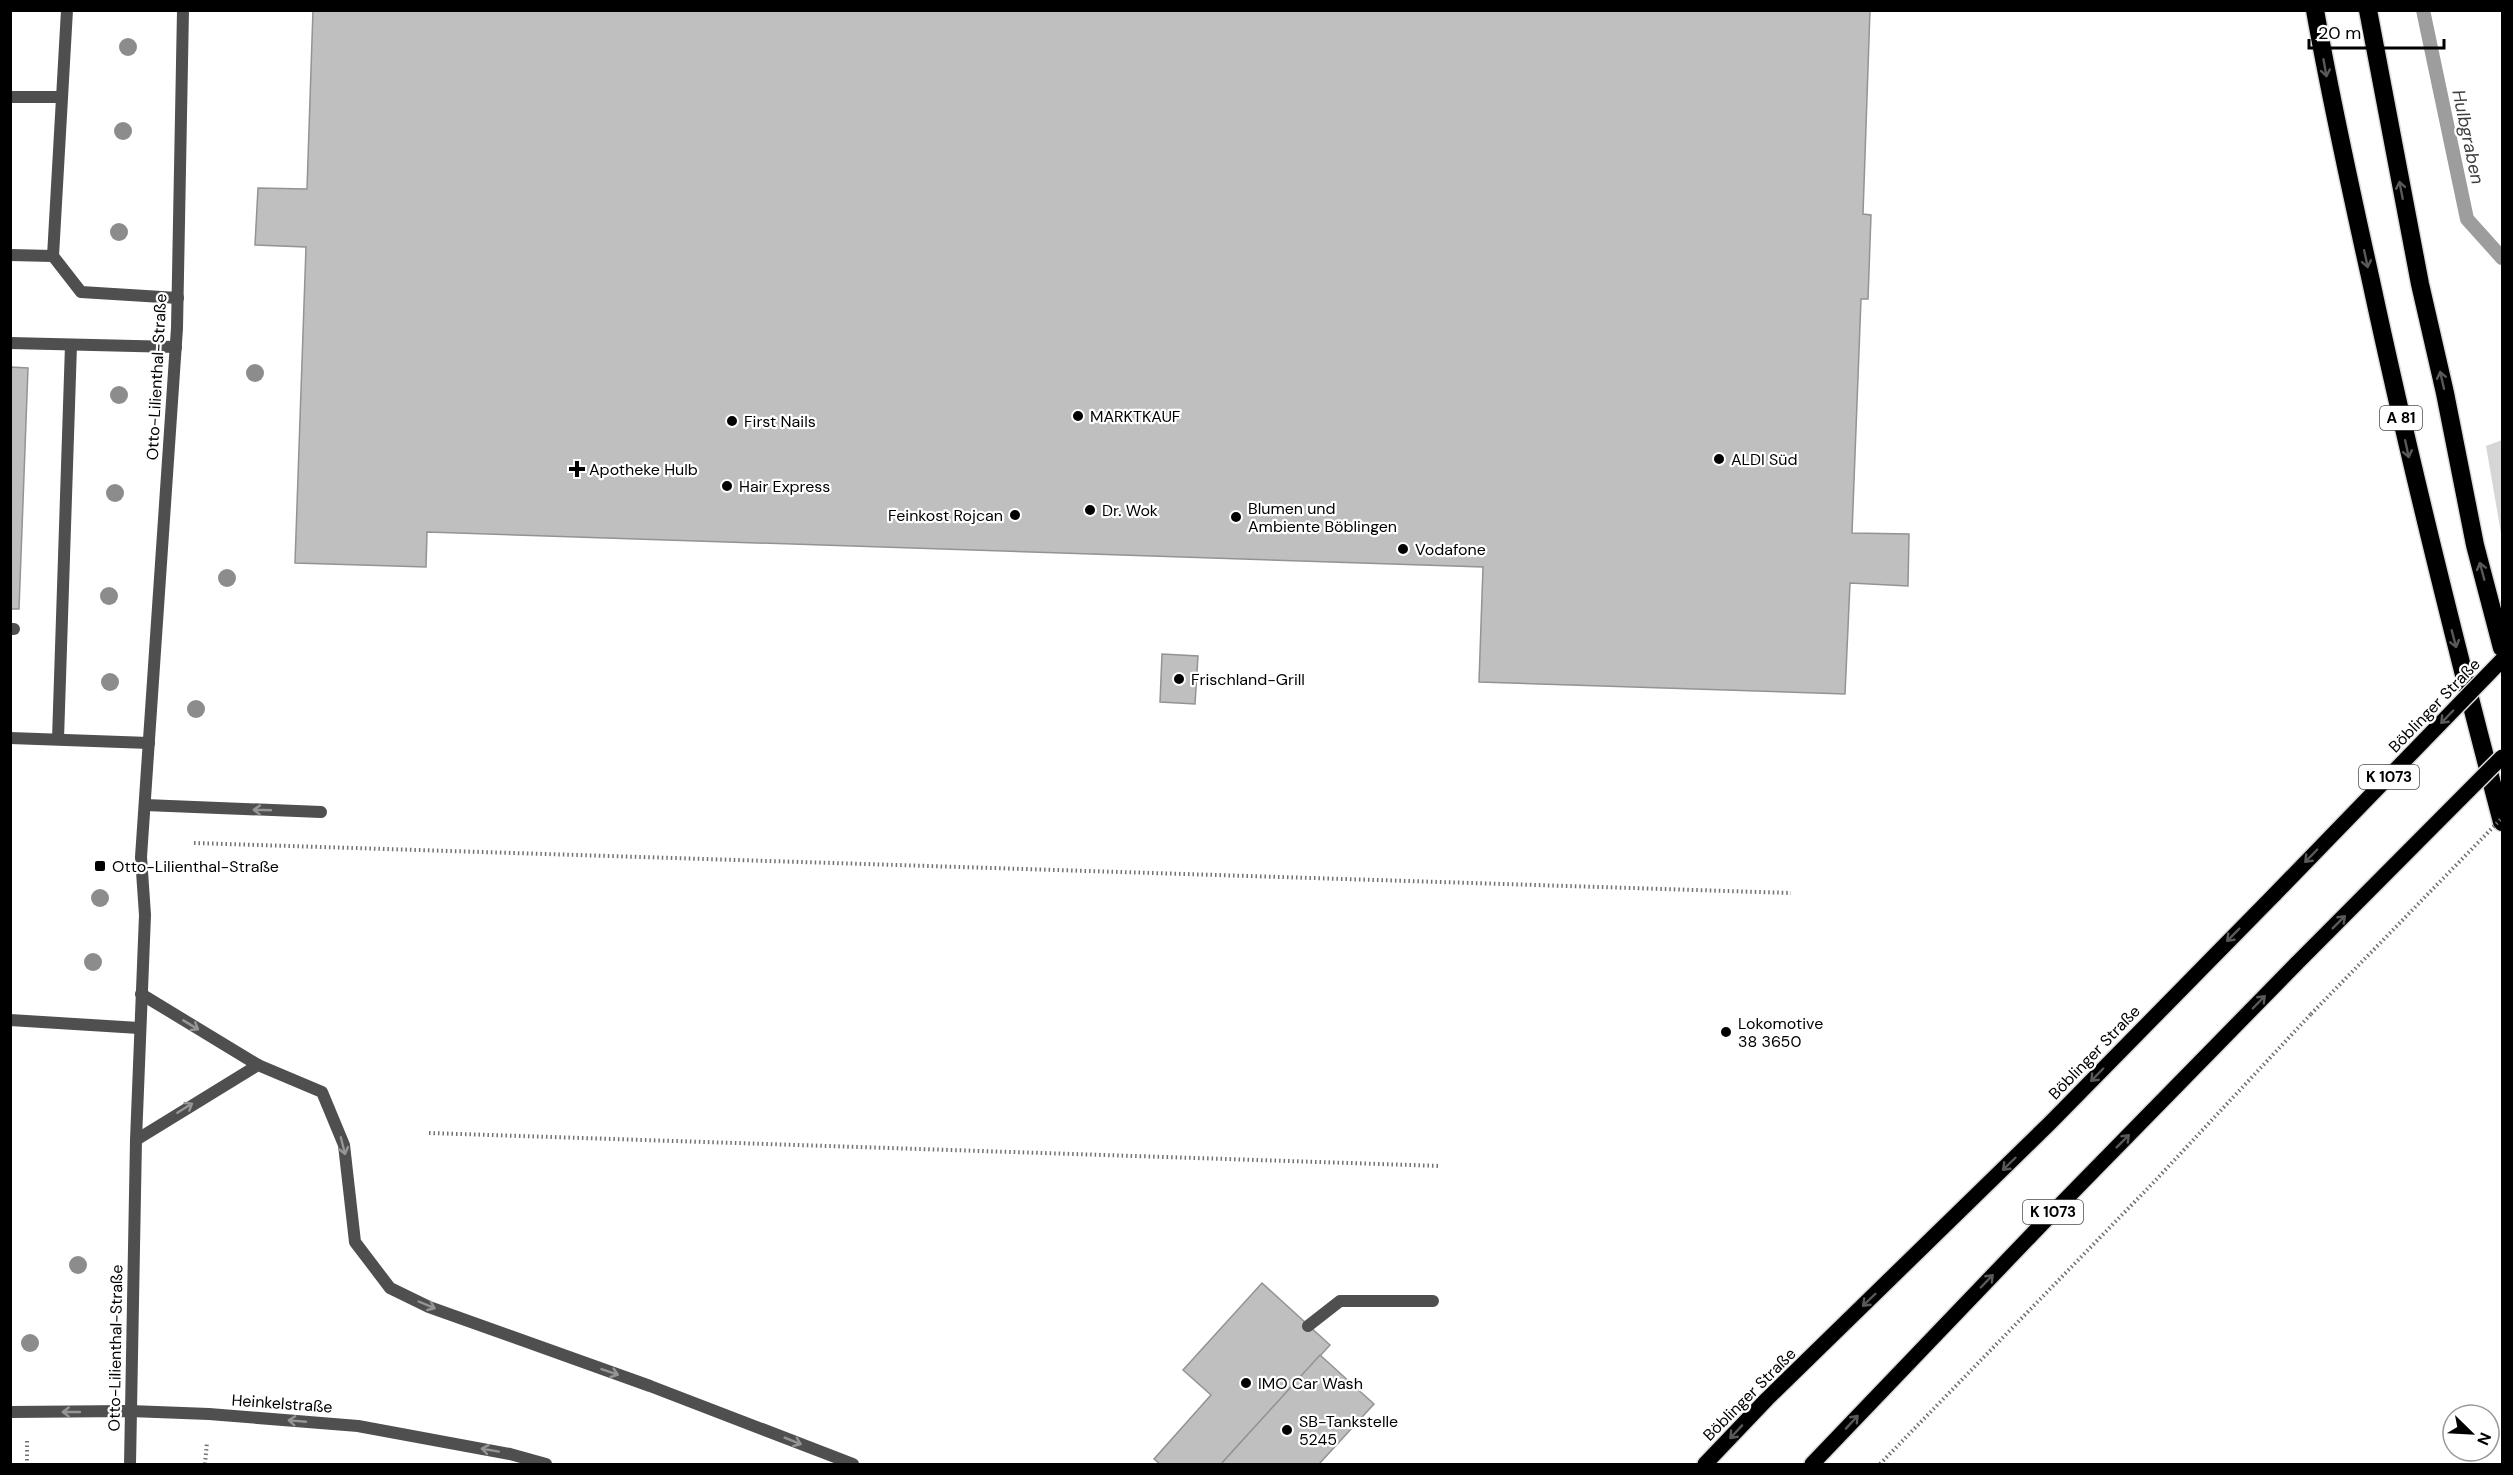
<svg xmlns="http://www.w3.org/2000/svg" width="2513" height="1475" font-family="'DM Sans',sans-serif">
	<style>
		.green { fill: #d6d6d6 }
		.lines { fill: none; stroke-linecap: round; stroke-linejoin: round }
		.stream { stroke: #9d9d9d; stroke-width: 14 }
		.building { fill: #bfbfbf; stroke: #939393; stroke-width: 1.5 }
		.primary-casing { stroke: #dbdbdb; stroke-width: 18 }
		.motorway-casing { stroke: #dbdbdb; stroke-width: 21 }
		.path { stroke: #717171; stroke-width: 4; stroke-dasharray: 1.5 3; stroke-linecap: butt }
		.service { stroke: #4f4f4f; stroke-width: 12 }
		.minor { stroke: #4f4f4f; stroke-width: 12 }
		.primary { stroke: #000; stroke-width: 15 }
		.motorway { stroke: #000; stroke-width: 18 }
		.primary-bridge-casing { stroke: #dbdbdb; stroke-width: 18; stroke-linecap: butt }
		.path-bridge { stroke: #717171; stroke-width: 4; stroke-dasharray: 1.5 3; stroke-linecap: butt }
		.primary-bridge { stroke: #000; stroke-width: 15 }
		.tree { fill: #8c8c8c }
		.oneway { stroke: #595959 }
		.oneway2 { stroke: #959595 }
		.poi-dot { fill: #000; stroke: #fff; stroke-width: 2 }
		.labels { text-anchor: middle; stroke-width: 4.5; stroke-linejoin: round; paint-order: stroke }
		.shield { fill: #fff; stroke: #4c4c4c; stroke-width: 1.5 }
		.shield-label { font-size: 15px; font-weight: bold; fill: #000 }
		.street-label { font-size: 16px; fill: #000; stroke: #fff }
		.poi-label { font-size: 16px; fill: #000; stroke: #fff; text-anchor: start }
		.water-label { font-size: 18px; font-style: italic; fill: #3e3e3e; stroke: #fff }
	</style>
	<rect width="100%" height="100%" fill="#fff"/>
	<!-- green -->
	<path class="green" d="M 2502,440 L 2502,539 L 2486,446 Z"/>
	<g class="lines">
		<!-- stream -->
		<path class="stream" d="M 2423,10 L 2467,219 L 2502,258"/>
	</g>
	<!-- building -->
	<g class="building">
		<path d="M 313,10 L 1870,10 L 1863,214 L 1871,215 L 1868,299 L 1861,299 L 1852,533 L 1909,534 L 1908,586 L 1850,583 L 1845,694 L 1479,682 L 1483,567 L 427,532 L 426,567 L 295,563 L 306,247 L 255,245 L 258,188 L 307,189 Z"/>
		<path d="M 10,367 L 28,368 L 19,609 L 10,609 Z"/>
		<path d="M 1162,654 L 1198,656 L 1195,704 L 1160,702 Z"/>
		<path d="M 1262,1283 L 1330,1345 L 1221,1464 L 1160,1464 L 1154,1459 L 1211,1395 L 1183,1370 Z"/>
		<path d="M 1320,1355 L 1374,1404 L 1319,1464 L 1221,1464 Z"/>
	</g>
	<g class="lines">
		<!-- primary casing -->
		<g class="primary-casing">
			<g id="primary">
				<path d="M 1705,1464 L 1767,1399 L 2050,1123 L 2275,894"/>
				<path d="M 1812,1464 L 2062,1203 L 2297,963"/>
			</g>
		</g>
		<!-- motorway casing -->
		<g class="motorway-casing">
			<g id="motorway">
				<path d="M 2315,10 C 2331,101 2351,191 2371,281 C 2410,463 2455,643 2502,822"/>
				<path d="M 2368,10 L 2420,284 L 2445,393 L 2475,545 L 2502,648"/>
			</g>
		</g>
		<!-- path -->
		<g class="path">
			<path d="M 194,843 L 1791,893"/>
			<path d="M 429,1133 L 1441,1166"/>
			<path d="M 27,1441 L 27,1464"/>
			<path d="M 205,1464 L 207,1442"/>
			<path d="M 1880,1464 L 2152,1184 L 2311,1014"/>
		</g>
		<!-- service -->
		<g class="service">
			<path d="M 67,10 L 53,256 L 81,292 L 178,298"/>
			<path d="M 10,97 L 62,97"/>
			<path d="M 10,255 L 53,256"/>
			<path d="M 10,343 L 176,347"/>
			<path d="M 10,629 L 14,629"/>
			<path d="M 10,738 L 149,743"/>
			<path d="M 58,739 L 71,345"/>
			<path d="M 145,805 L 321,812"/>
			<path d="M 141,994 L 258,1065"/>
			<path d="M 10,1020 L 139,1028"/>
			<path d="M 136,1140 L 258,1065 L 322,1092 L 344,1145 L 355,1242 L 390,1288 L 429,1307 L 650,1386 L 853,1464"/>
			<path d="M 1308,1326 L 1340,1301 L 1433,1301"/>
		</g>
		<!-- minor -->
		<g class="minor">
			<path d="M 10,1412 L 130,1411 L 209,1414 L 358,1426 L 510,1454 L 546,1464"/>
			<path d="M 130,1464 L 136,1140 L 145,915 L 141,857 L 177,328 L 183,10"/>
		</g>
		<!-- primary -->
		<use href="#primary" class="primary"/>
		<!-- motorway -->
		<use href="#motorway" class="motorway"/>
		<!-- primary-bridge casing -->
		<g class="primary-bridge-casing">
			<g id="primary-bridge">
				<path d="M 2275,894 L 2502,660"/>
				<path d="M 2297,963 L 2502,757"/>
			</g>
		</g>
		<!-- path-bridge -->
		<path class="path-bridge" d="M 2311,1014 L 2502,818"/>
		<!-- primary-bridge -->
		<use href="#primary-bridge" class="primary-bridge"/>
	</g>
	<!-- trees -->
	<g class="tree">
		<circle cx="128" cy="47" r="9"/>
		<circle cx="123" cy="131" r="9"/>
		<circle cx="119" cy="232" r="9"/>
		<circle cx="255" cy="373" r="9"/>
		<circle cx="119" cy="395" r="9"/>
		<circle cx="115" cy="493" r="9"/>
		<circle cx="227" cy="578" r="9"/>
		<circle cx="109" cy="596" r="9"/>
		<circle cx="110" cy="682" r="9"/>
		<circle cx="196" cy="709" r="9"/>
		<circle cx="100" cy="898" r="9"/>
		<circle cx="93" cy="962" r="9"/>
		<circle cx="78" cy="1265" r="9"/>
		<circle cx="30" cy="1343" r="9"/>
	</g>
	<!-- one-way arrows -->
	<defs><path id="oneway-shaft" d="M-6 0H5M1.5-3L5.5 0L1.5 3" fill="none" stroke-width="1.6" stroke-linecap="round" stroke-linejoin="round" transform="scale(1.5)"/></defs>
	<g class="oneway">
		<use href="#oneway-shaft" transform="translate(2325 68) rotate(80)"/>
		<use href="#oneway-shaft" transform="translate(2401 190) rotate(-101)"/>
		<use href="#oneway-shaft" transform="translate(2366 259) rotate(78)"/>
		<use href="#oneway-shaft" transform="translate(2442 380) rotate(-103)"/>
		<use href="#oneway-shaft" transform="translate(2407 449) rotate(78)"/>
		<use href="#oneway-shaft" transform="translate(2482 571) rotate(-105)"/>
		<use href="#oneway-shaft" transform="translate(2454 639) rotate(75)"/>
		<use href="#oneway-shaft" transform="translate(2447 717) rotate(134)"/>
		<use href="#oneway-shaft" transform="translate(2311 856) rotate(134)"/>
		<use href="#oneway-shaft" transform="translate(2339 922) rotate(-45)"/>
		<use href="#oneway-shaft" transform="translate(2233 935) rotate(135)"/>
		<use href="#oneway-shaft" transform="translate(2259 1002) rotate(-46)"/>
		<use href="#oneway-shaft" transform="translate(2097 1075) rotate(134)"/>
		<use href="#oneway-shaft" transform="translate(2123 1141) rotate(-45)"/>
		<use href="#oneway-shaft" transform="translate(2009 1164) rotate(136)"/>
		<use href="#oneway-shaft" transform="translate(1987 1281) rotate(-46)"/>
		<use href="#oneway-shaft" transform="translate(1869 1300) rotate(136)"/>
		<use href="#oneway-shaft" transform="translate(1852 1422) rotate(-47)"/>
		<use href="#oneway-shaft" transform="translate(1736 1432) rotate(133)"/>
	</g>
	<g class="oneway2">
		<use href="#oneway-shaft" transform="translate(262 810) rotate(-178)"/>
		<use href="#oneway-shaft" transform="translate(191 1025) rotate(31)"/>
		<use href="#oneway-shaft" transform="translate(185 1108) rotate(-32)"/>
		<use href="#oneway-shaft" transform="translate(343 1146) rotate(76)"/>
		<use href="#oneway-shaft" transform="translate(427 1305) rotate(23)"/>
		<use href="#oneway-shaft" transform="translate(610 1372) rotate(19)"/>
		<use href="#oneway-shaft" transform="translate(71 1412) rotate(180)"/>
		<use href="#oneway-shaft" transform="translate(297 1421) rotate(-175)"/>
		<use href="#oneway-shaft" transform="translate(793 1441) rotate(22)"/>
		<use href="#oneway-shaft" transform="translate(490 1450) rotate(-170)"/>
	</g>
	<!-- markers -->
	<g class="poi-dot">
		<circle cx="1078" cy="416" r="6"/>
		<circle cx="732" cy="421" r="6"/>
		<circle cx="1719" cy="459" r="6"/>
		<path d="M574 460h6v6h6v6h-6v6h-6v-6h-6v-6h6z"/>
		<circle cx="727" cy="486" r="6"/>
		<circle cx="1090" cy="510" r="6"/>
		<circle cx="1015" cy="515" r="6"/>
		<circle cx="1236" cy="517" r="6"/>
		<circle cx="1403" cy="549" r="6"/>
		<circle cx="1179" cy="679" r="6"/>
		<rect x="94" y="860" width="12" height="12" rx="3"/>
		<circle cx="1726" cy="1032" r="6"/>
		<circle cx="1246" cy="1383" r="6"/>
		<circle cx="1287" cy="1430" r="6"/>
	</g>
	<g class="labels">
		<!-- shield labels -->
		<g class="shield">
			<rect x="2380" y="406" width="42" height="24" rx="4.5"/>
			<rect x="2359" y="765" width="60" height="24" rx="4.5"/>
			<rect x="2023" y="1200" width="60" height="24" rx="4.5"/>
		</g>
		<g class="shield-label">
			<text x="2401" y="423">A 81</text>
			<text x="2389" y="782">K 1073</text>
			<text x="2053" y="1217">K 1073</text>
		</g>
		<!-- street labels -->
		<g class="street-label">
			<text transform="translate(156 377) rotate(-87)" y="6">Otto-Lilienthal-Straße</text>
			<text transform="translate(2434 705) rotate(-46)" y="6">Böblinger Straße</text>
			<text transform="translate(2094 1052) rotate(-46)" y="6">Böblinger Straße</text>
			<text transform="translate(115 1348) rotate(-89)" y="6">Otto-Lilienthal-Straße</text>
			<text transform="translate(1749 1394) rotate(-45)" y="6">Böblinger Straße</text>
			<text transform="translate(282 1403) rotate(4)" y="6">Heinkelstraße</text>
		</g>
		<!-- poi labels -->
		<g class="poi-label">
			<text x="1090" y="422">MARKTKAUF</text>
			<text x="744" y="427">First Nails</text>
			<text x="1731" y="465">ALDI Süd</text>
			<text x="589" y="475">Apotheke Hulb</text>
			<text x="739" y="492">Hair Express</text>
			<text x="1248" y="514">Blumen und<tspan x="1248" dy="18">Ambiente Böblingen</tspan></text>
			<text x="1102" y="516">Dr. Wok</text>
			<text x="1003" y="521" text-anchor="end">Feinkost Rojcan</text>
			<text x="1415" y="555">Vodafone</text>
			<text x="1191" y="685">Frischland-Grill</text>
			<text x="112" y="872">Otto-Lilienthal-Straße</text>
			<text x="1738" y="1029">Lokomotive<tspan x="1738" dy="18">38 3650</tspan></text>
			<text x="1258" y="1389">IMO Car Wash</text>
			<text x="1299" y="1427">SB-Tankstelle<tspan x="1299" dy="18">5245</tspan></text>
		</g>
		<!-- water labels -->
		<g class="water-label">
			<text transform="translate(2468 137) rotate(78)" y="6">Hulbgraben</text>
		</g>
	</g>
	<!-- border -->
	<rect width="2513" height="1475" fill="none" stroke="#000000" stroke-width="24"/>
	<!-- north arrow -->
	<g transform="translate(2471 1433) rotate(114)"><circle r="28" fill="#ffffff" stroke="#999999" stroke-width="1.5"/>
	<path d="M0-4.5L10 22L0 15L-10 22Z" fill="#000000"/>
	<text y="-9" font-size="16" font-weight="bold" text-anchor="middle" fill="#000000">N</text>
	</g>
	<!-- scale -->
	<path d="M2309 39v9h135v-9" fill="none" stroke="#000000" stroke-width="3"/>
	<text x="2318" y="39" font-size="18" fill="#000000" stroke="#ffffff" stroke-width="4.5" paint-order="stroke">20 m</text>
</svg>
